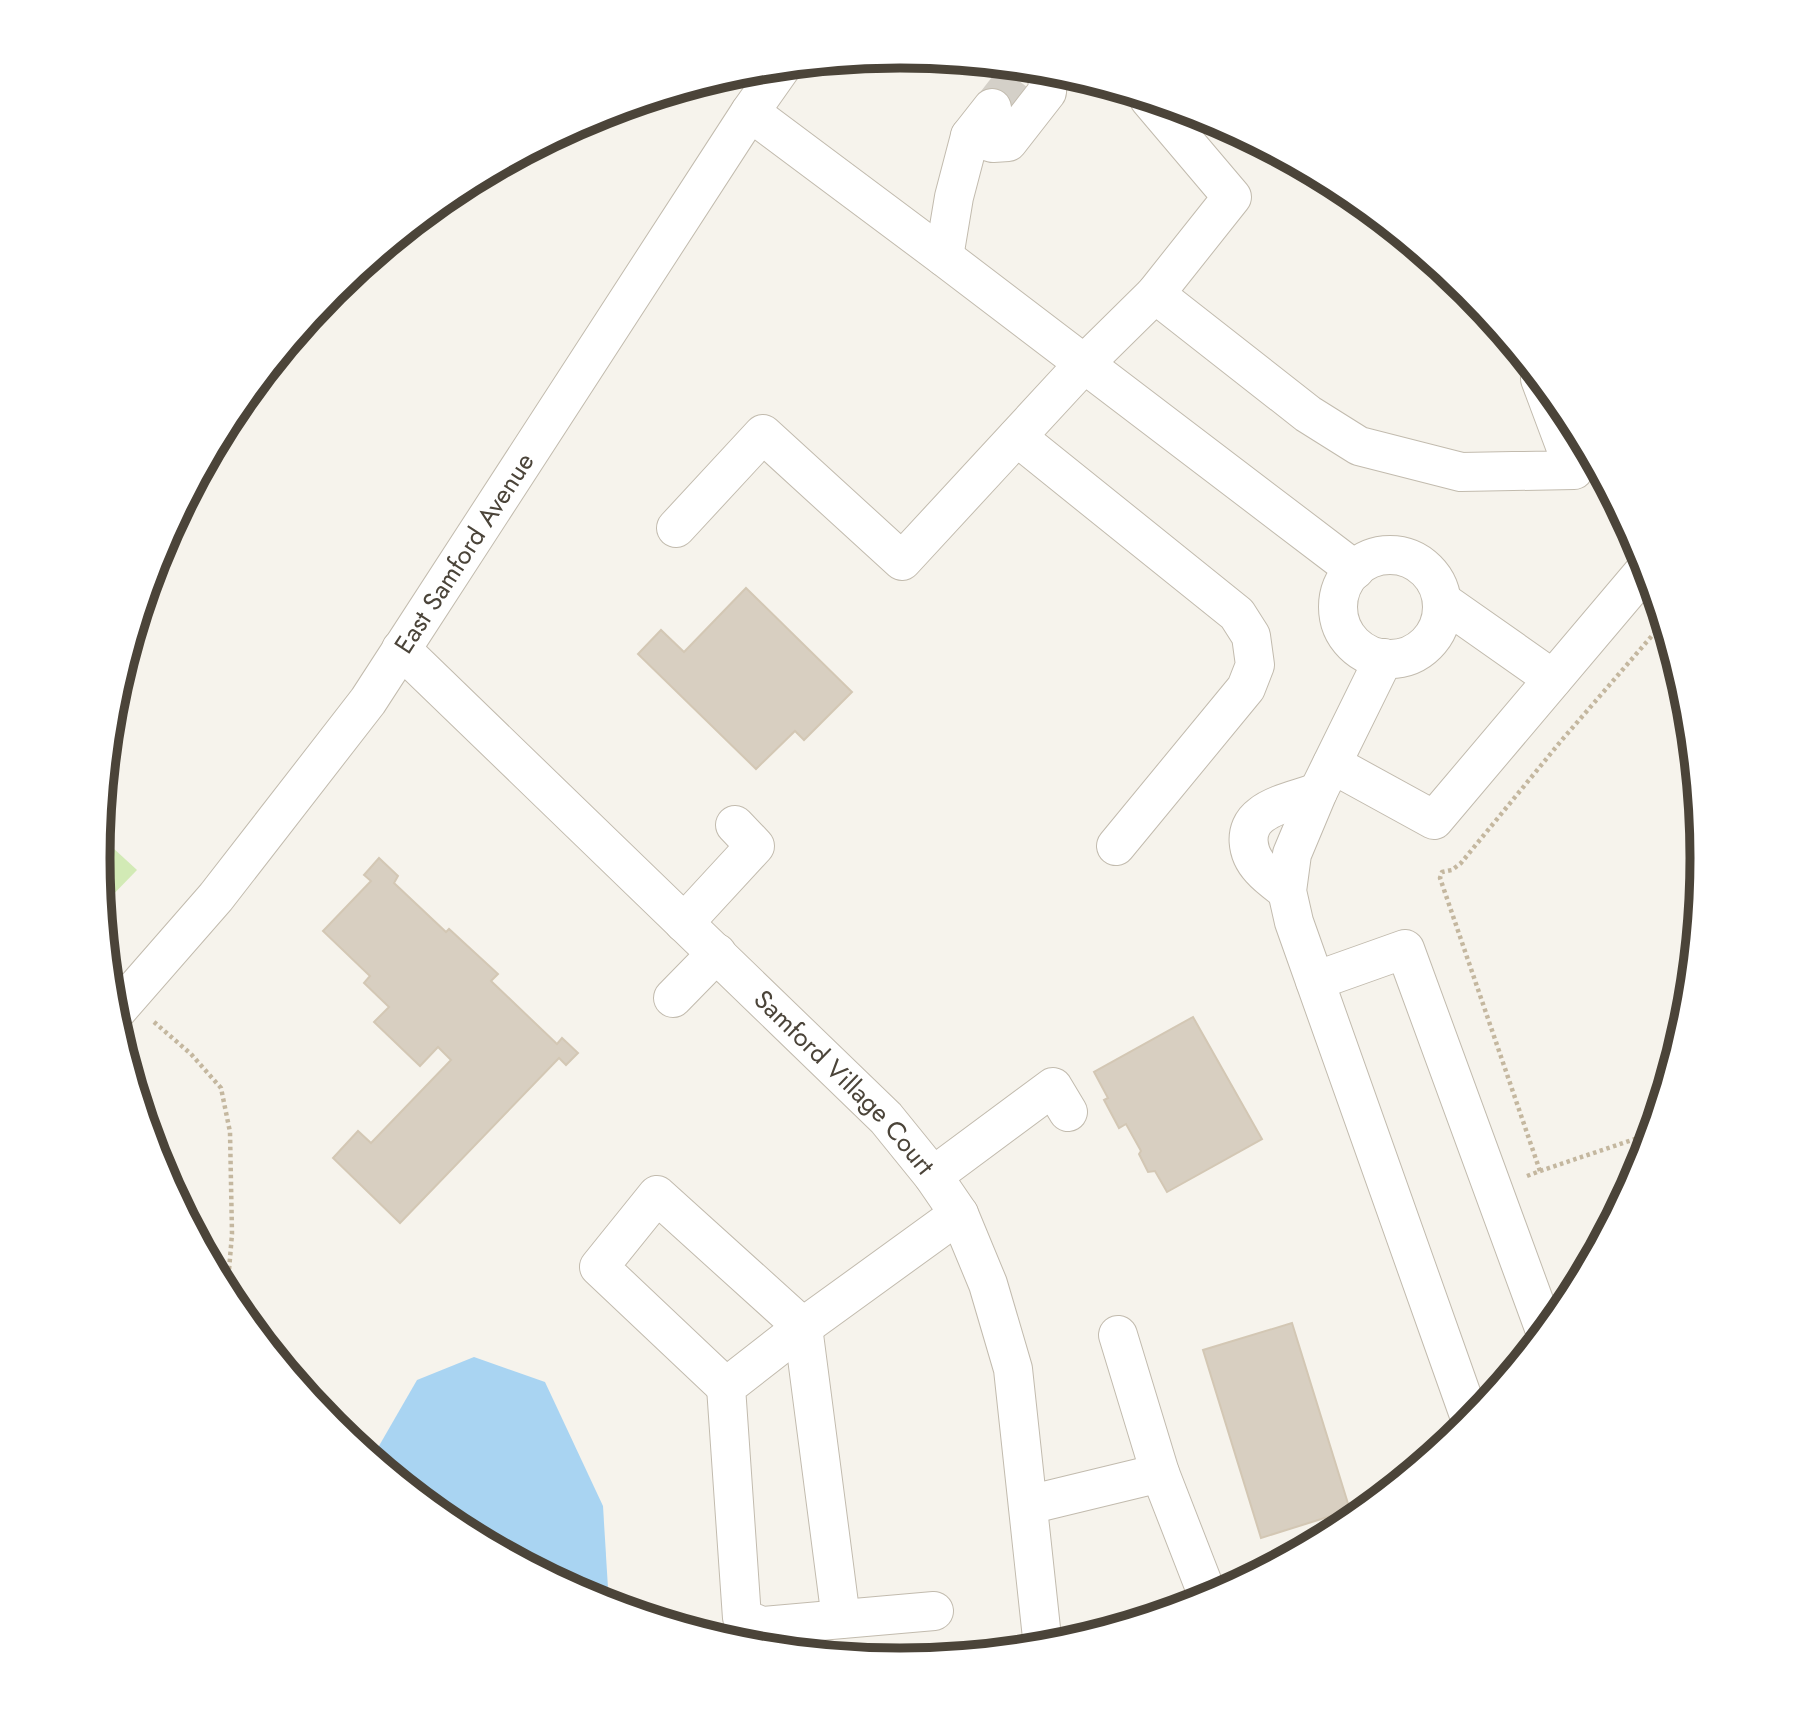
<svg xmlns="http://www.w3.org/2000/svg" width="1800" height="1717" font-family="Jost,sans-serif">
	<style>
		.green { fill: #d2eab5 }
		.water { fill: #a9d4f2 }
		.building { fill: #d8cfc1; stroke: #d3c7b4; stroke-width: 2 }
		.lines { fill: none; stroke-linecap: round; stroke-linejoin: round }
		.minor-tunnel { stroke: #d4d0c8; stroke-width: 38; stroke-dasharray: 38 19; stroke-linecap: butt }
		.minor-casing { stroke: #c2bbae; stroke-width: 40 }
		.path { stroke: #c4b79f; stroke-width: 4.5; stroke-dasharray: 3.5 3.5; stroke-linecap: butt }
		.minor { stroke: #fff; stroke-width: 38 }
		.labels { text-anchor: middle; stroke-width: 5; stroke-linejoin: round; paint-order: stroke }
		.street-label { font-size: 26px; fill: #4b4439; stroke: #fff }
		.rim { fill: none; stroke: #4b4439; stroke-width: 9 }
	</style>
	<rect width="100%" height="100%" fill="#f6f3ec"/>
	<!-- green -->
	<path class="green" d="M 100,836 L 137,870 L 102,906 L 98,858 Z"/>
	<!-- water -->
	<path class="water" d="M 474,1357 L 545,1382 L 603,1506 L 609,1605 L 593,1600 L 454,1526 L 372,1458 L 417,1380 Z"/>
	<!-- building -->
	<g class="building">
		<path d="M 746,588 L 852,692 L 804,740 L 795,731 L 756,769 L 638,654 L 661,630 L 684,652 Z"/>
		<path d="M 379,858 L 398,876 L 394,883 L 446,932 L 449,929 L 498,974 L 491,981 L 557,1044 L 562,1038 L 578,1053 L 566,1065 L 559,1058 L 400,1223 L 333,1158 L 358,1131 L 371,1143 L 451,1060 L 438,1047 L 420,1066 L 374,1022 L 389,1007 L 364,983 L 370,976 L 323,931 L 371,881 L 364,875 Z"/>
		<path d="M 1193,1017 L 1262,1139 L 1167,1192 L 1155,1171 L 1148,1172 L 1139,1154 L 1141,1151 L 1126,1124 L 1119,1128 L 1104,1100 L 1108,1098 L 1094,1072 Z"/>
		<path d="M 1292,1323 L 1350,1510 L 1261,1538 L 1203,1350 Z"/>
	</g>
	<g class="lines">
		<!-- minor-tunnel -->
		<path class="minor-tunnel" d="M 992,108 L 1021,71"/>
		<!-- minor casing -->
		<g class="minor-casing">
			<g id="minor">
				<path d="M 750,112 L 944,257 L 1355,570"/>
				<path d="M 970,136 L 993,143 L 1008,142 L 1047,92 L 1048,78 L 1045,70"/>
				<path d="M 944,257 L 954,197 L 970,136 L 992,108"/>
				<path d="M 1155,294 L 1308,414 L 1359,446 L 1461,472 L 1574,470 L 1540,379"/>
				<path d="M 1017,437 L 1237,614 L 1251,636 L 1255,665 L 1246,688 L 1116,846"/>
				<path d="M 676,528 L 763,434 L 902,561 L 1083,365 L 1155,294 L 1232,197 L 1149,99"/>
				<circle cx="1390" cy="607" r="52"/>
				<path d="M 1442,601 L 1553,679"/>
				<path id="s1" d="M 401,649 L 886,1118 L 933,1176 L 959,1214 L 988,1284 L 1013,1369 L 1043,1647"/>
				<path d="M 1384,658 L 1318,792 L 1292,854 L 1287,891 L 1294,922 L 1471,1421"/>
				<path d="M 1332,764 L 1434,820 L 1647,568"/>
				<path d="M 1287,891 C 1278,884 1268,877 1261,869 C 1247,854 1242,829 1261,815 C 1276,803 1300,799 1318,792"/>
				<path d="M 684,923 L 755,846 L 735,825"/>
				<path d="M 1315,981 L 1405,949 L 1545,1331"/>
				<path d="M 673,998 L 717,953"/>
				<path id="s2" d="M 113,1015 L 216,897 L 368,701 L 750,112 L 781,68"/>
				<path d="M 933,1176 L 1053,1087 L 1068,1112"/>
				<path d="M 726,1387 L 599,1267 L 657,1195 L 803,1327 L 841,1619"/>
				<path d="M 1160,1473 L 1209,1599"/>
				<path d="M 1028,1505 L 1160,1473 L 1118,1335"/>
				<path d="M 934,1611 L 762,1626 L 742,1618 L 726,1387 L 803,1327 L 959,1214"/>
			</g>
		</g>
		<!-- path -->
		<g class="path">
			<path d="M 154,1022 L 191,1054 L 221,1088 L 230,1132 L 232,1234 L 227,1294"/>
			<path d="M 1540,1171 L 1638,1138 L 1654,1124"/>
			<path d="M 1527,1176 L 1540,1171 L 1440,878 L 1442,872 L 1452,870 L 1461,863 L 1561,741 L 1663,623"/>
		</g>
		<!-- minor -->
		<use href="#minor" class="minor"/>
	</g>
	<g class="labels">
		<!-- street labels -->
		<g class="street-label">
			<text dy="9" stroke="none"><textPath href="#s2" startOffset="581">East Samford Avenue</textPath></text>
			<text dy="9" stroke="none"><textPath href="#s1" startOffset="620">Samford Village Court</textPath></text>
		</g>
	</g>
	<!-- crop -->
	<path d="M0 0H1800V1717H0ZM110 858a790 790 0 1 1 1580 0a790 790 0 1 1-1580 0Z" fill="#fff" fill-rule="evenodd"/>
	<path class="rim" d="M110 858a790 790 0 1 1 1580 0a790 790 0 1 1-1580 0Z"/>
</svg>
